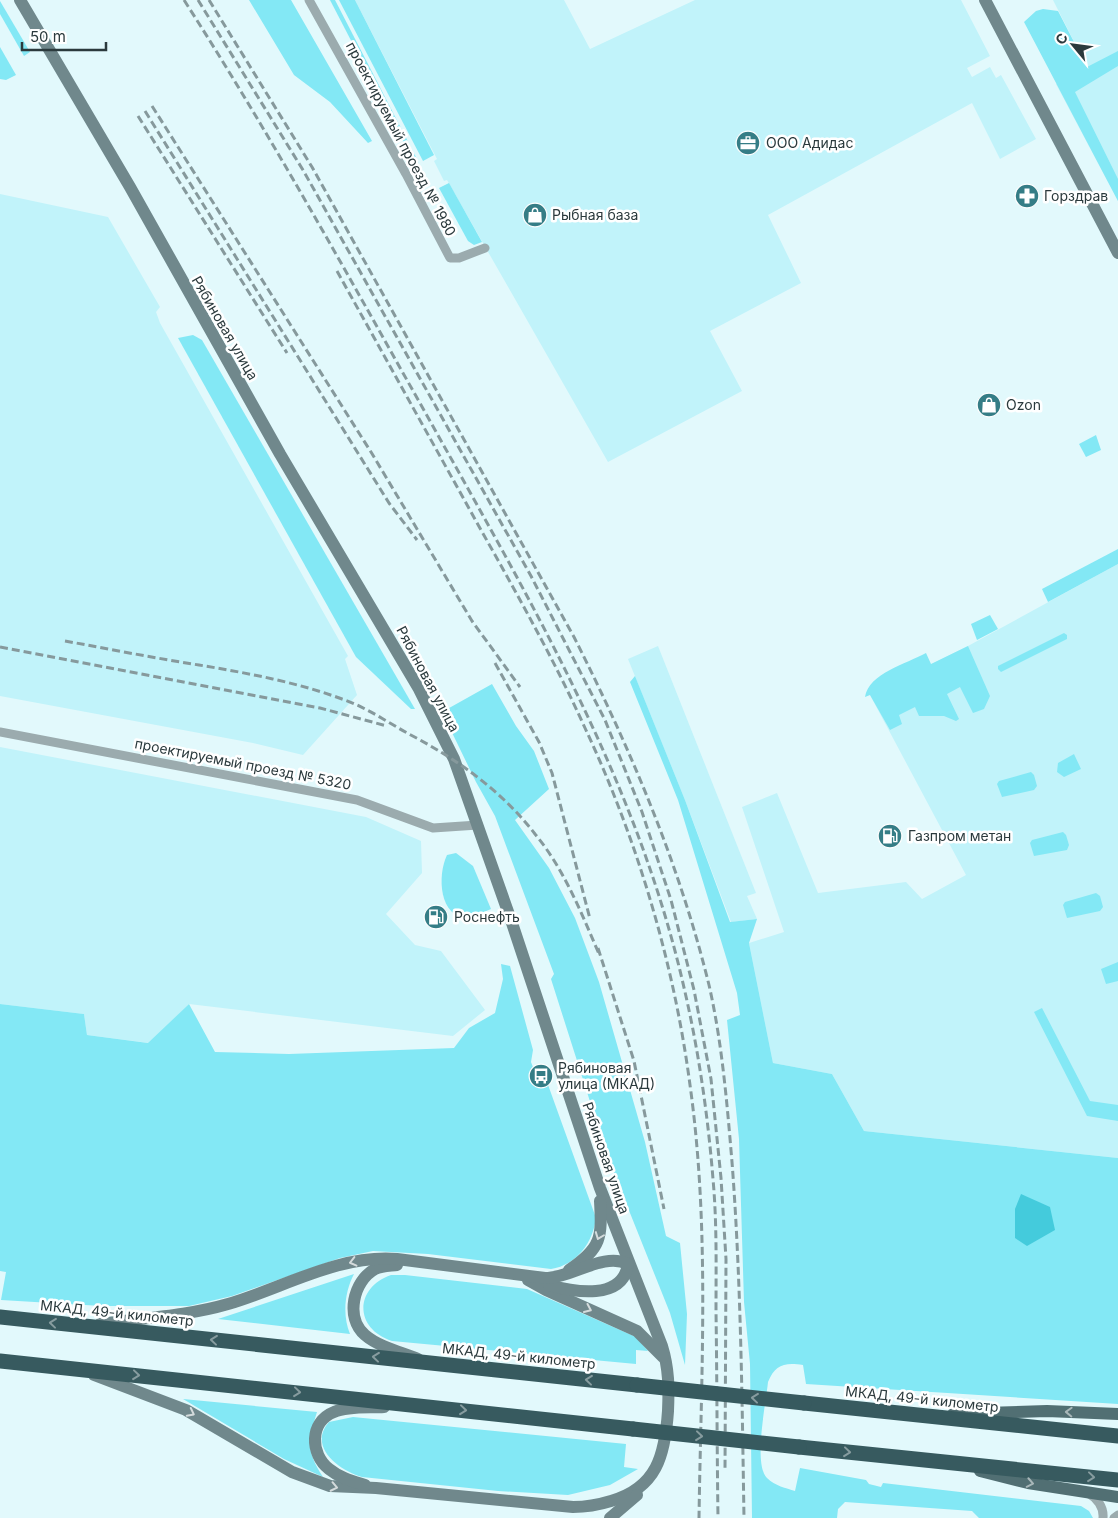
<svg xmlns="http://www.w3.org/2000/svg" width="1118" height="1518" font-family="Inter,sans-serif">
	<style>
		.built { fill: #c1f3fa }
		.green { fill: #83e8f5 }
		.water { fill: #44cbdc }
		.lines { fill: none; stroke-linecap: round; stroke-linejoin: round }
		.street { stroke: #9babae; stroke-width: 9 }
		.secondary { stroke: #70888c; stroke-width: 12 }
		.primary { stroke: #516f73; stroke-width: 12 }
		.highway { stroke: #375a5f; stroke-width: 15 }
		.rail { stroke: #86999c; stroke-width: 3; stroke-dasharray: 8 4; stroke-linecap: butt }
		.highway-bridge { stroke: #375a5f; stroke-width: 15 }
		.oneway { stroke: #d4dbdc }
		.oneway2 { stroke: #879c9f }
		.oneway3 { stroke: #a8b7b9 }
		.labels { text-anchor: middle; stroke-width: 5; stroke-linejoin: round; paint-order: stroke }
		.street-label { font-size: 14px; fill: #2b3a3d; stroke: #fff }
		.poi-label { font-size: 14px; fill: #2b3a3d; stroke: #fff; text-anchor: start }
	</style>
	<rect width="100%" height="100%" fill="#e2f9fc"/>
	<!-- built -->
	<g class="built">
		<path d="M 355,0 L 564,0 L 590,49 L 695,0 L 961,0 L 990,56 L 967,68 L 972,77 L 990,67 L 996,78 L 1001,75 L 1036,139 L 1000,159 L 972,103 L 768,215 L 801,283 L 710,331 L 742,391 L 608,462 L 447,180 L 444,181 L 434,161 L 437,159 Z"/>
		<path d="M 1053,0 L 1118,0 L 1118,201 L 1056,84 L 1087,67 Z"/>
		<path d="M 0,194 L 108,217 L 160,307 L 156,312 L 160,323 L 348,656 L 345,659 L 357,695 L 303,755 L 253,743 L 0,696 Z"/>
		<path d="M 1118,564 L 1118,1158 L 864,1131 L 832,1074 L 773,1063 L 749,943 L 784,932 L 742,807 L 777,793 L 818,893 L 906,882 L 922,899 L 966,875 L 870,695 L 968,646 Z"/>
		<path d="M 658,646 L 756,893 L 747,896 L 757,919 L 731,922 L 685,800 L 628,659 Z"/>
		<path d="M 0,747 L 366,817 L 421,841 L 422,873 L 386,914 L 415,945 L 441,951 L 485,1010 L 453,1036 L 189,1004 L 149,1043 L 87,1035 L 84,1014 L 0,1004 Z"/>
	</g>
	<!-- green -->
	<g class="green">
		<path d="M 249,0 L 291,0 L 372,141 L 368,143 L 330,102 L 294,75 Z"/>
		<path d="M 330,0 L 335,0 L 419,163 L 413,160 Z"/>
		<path d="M 339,0 L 355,0 L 434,155 L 423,161 Z"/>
		<path d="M 0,1 L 30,52 L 24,56 L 0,14 Z"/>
		<path d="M 1043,9 L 1058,11 L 1087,67 L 1118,51 L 1118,66 L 1075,92 L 1118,179 L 1118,201 L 1024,22 L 1036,11 Z"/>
		<path d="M 0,47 L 16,75 L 6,80 L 0,79 Z"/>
		<path d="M 449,183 L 482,242 L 474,245 L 468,241 L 439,188 Z"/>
		<path d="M 193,335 L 202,340 L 415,709 L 411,709 L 356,657 L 178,338 Z"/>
		<path d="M 1096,435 L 1101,450 L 1086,457 L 1079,444 Z"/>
		<path d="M 1118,549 L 1118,564 L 1048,602 L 1042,589 Z"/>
		<path d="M 990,615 L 998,629 L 977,640 L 971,624 Z"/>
		<path d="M 1064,633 L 1067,635 L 1067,639 L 1001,672 L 998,669 L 998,666 Z"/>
		<path d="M 968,646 L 990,696 L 984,709 L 973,713 L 960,687 L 947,694 L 959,719 L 956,721 L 944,716 L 919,716 L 915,707 L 899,715 L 902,724 L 890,730 L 870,695 L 865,697 C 869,673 906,664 926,653 L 931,664 Z"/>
		<path d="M 635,676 L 685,800 L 730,922 L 757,919 L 749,943 L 773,1063 L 832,1074 L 864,1131 L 1118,1158 L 1118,1404 L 806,1384 L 803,1365 C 784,1362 775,1365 768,1382 C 766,1403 753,1464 767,1478 C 775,1486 786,1488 795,1491 L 800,1468 L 866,1480 L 869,1484 L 881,1487 L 883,1483 L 1081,1506 L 1089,1511 L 1093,1518 L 979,1518 L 972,1511 L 845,1502 L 838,1509 L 837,1518 L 752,1518 L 750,1364 L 744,1302 L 739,1139 L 727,1020 L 740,1015 L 737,993 L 678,800 L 630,682 Z"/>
		<path d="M 492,684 L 516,726 L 534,751 L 549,789 L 515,820 L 549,868 L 575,918 L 599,982 L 645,1142 L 666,1236 L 680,1243 L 687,1314 L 685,1365 L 670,1313 L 608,1158 L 551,979 L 554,974 L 495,816 L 476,782 L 442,712 Z"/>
		<path d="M 1074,754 L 1081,769 L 1064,777 L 1057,772 L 1058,763 Z"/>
		<path d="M 1031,772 L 1034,775 L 1037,786 L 1034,790 L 1002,797 L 997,784 L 999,781 Z"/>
		<path d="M 1063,832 L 1066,835 L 1069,845 L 1067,850 L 1034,856 L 1030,843 L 1032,840 Z"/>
		<path d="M 456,853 L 473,866 L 491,909 L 468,919 C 439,917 437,876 447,855 Z"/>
		<path d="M 1096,893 L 1100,896 L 1103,907 L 1100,911 L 1067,918 L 1063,905 L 1065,902 Z"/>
		<path d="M 1118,962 L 1118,981 L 1106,984 L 1101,969 Z"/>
		<path d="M 501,964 L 510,966 L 533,1050 L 531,1062 L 539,1083 L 547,1082 L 596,1218 C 593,1242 577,1265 551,1269 L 428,1254 L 373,1251 L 340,1258 L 232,1296 L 189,1306 L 102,1306 L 1,1300 L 6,1272 L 0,1271 L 0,1004 L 84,1014 L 87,1035 L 148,1043 L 189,1004 L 215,1052 L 289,1054 L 454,1048 L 469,1028 L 495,1013 L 503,979 Z"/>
		<path d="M 1042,1008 L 1090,1101 L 1118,1105 L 1118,1121 L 1087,1116 L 1034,1012 Z"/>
		<path d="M 354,1274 C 345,1291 342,1315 350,1334 L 218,1319 Z"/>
		<path d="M 391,1275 L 405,1275 L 527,1289 L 636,1337 L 648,1351 L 636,1350 L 636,1364 L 392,1341 C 354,1329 354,1288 391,1275 Z"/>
		<path d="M 183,1399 L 317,1412 C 308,1441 306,1451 323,1477 L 284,1459 Z"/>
		<path d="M 353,1417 L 626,1444 L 624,1467 L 638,1469 L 610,1485 L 568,1495 L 498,1491 L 362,1477 C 340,1471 307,1447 329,1422 Z"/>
	</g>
	<!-- water -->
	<path class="water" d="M 1021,1194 L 1050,1207 L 1055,1230 L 1027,1246 L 1015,1238 L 1015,1209 Z"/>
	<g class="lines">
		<!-- street -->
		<g class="street">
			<path d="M 309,0 L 406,174 L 450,258 L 459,258 L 485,248"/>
			<path d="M 0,732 L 357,800 L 433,828 L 478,825"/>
			<path d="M 1088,1493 C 1097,1498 1104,1507 1103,1518"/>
			<path d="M 1114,1518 L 1118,1515"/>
		</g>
		<!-- secondary -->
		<g class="secondary">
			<path d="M 20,0 L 130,187 L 280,454 L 419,689 L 454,759 L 512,923 L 600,1188 L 662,1346 C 669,1369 669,1388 668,1411 C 665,1455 657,1488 611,1501 C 598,1505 586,1507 573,1507 L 376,1488 L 330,1486 L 292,1472 L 186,1410 L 94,1375"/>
			<path d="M 985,0 L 1118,253"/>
			<path d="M 397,1265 C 390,1266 382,1266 375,1269 C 353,1281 345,1318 365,1335 C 379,1347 401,1352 418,1359"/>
			<path d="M 569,1270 C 602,1248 602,1237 600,1201"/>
			<path d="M 528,1280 L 546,1290 L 637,1331 L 663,1357"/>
			<path d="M 549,1285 C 574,1292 623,1301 628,1264"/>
			<path d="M 100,1324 C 142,1318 187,1316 228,1304 C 283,1288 339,1254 397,1259 L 545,1278 C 572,1278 603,1252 628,1264"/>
			<path d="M 365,1485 C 352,1481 340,1478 329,1469 C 310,1454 309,1422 334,1412 C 348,1406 369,1408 384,1407"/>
			<path d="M 610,1518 L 637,1495"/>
		</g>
		<!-- primary -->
		<g class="primary">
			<path d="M 953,1414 L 1047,1411 L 1118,1414"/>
			<path d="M 980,1471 L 1028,1483 L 1118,1497"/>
		</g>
		<!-- highway -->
		<g class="highway">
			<path d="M 0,1317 L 637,1385"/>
			<path d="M 0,1361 L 633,1429"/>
			<path d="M 804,1403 L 1118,1436"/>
			<path d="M 799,1447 L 1118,1480"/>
		</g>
		<!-- rail -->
		<g class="rail">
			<path d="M 184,0 C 272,137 350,279 430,421 C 532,603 639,785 685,992 C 699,1053 708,1117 713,1179 C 717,1223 716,1268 716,1311 C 717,1380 717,1449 718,1518"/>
			<path d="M 198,0 L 303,170 L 531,576 L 605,720 L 642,812 L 671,900 L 694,990 L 711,1079 L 721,1178 L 726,1259 L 725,1471"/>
			<path d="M 209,0 L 312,167 L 574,637 C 630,748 679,863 709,985 C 722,1042 727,1103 732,1162 C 741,1280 742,1399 744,1518"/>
			<path d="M 152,106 L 371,452 L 472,621 L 520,687"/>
			<path d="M 145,111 L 389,503 L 417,540"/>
			<path d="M 138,116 L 287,353"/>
			<path d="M 337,271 C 383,354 430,438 476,521 C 514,589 553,657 585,728 C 637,839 674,963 690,1085 C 710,1228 701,1374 699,1518"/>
			<path d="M 65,641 C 109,649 154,658 199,665 C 247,673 296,682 342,699 C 366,707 387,722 409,734 C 458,760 501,790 535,834 C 564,869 581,912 599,954"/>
			<path d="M 0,647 L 320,708 L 387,726"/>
			<path d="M 495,663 L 539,742 L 552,773 L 590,919"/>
			<path d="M 598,948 L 634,1061 L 664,1209"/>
		</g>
		<!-- highway-bridge -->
		<g class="highway-bridge">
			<path d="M 637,1385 L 804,1403"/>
			<path d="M 633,1429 L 799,1447"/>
		</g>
	</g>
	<!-- one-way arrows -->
	<defs><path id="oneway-chevron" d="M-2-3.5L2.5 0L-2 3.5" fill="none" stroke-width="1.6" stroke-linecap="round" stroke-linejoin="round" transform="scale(1.25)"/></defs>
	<g class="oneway">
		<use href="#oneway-chevron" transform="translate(599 1236) rotate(111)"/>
		<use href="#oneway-chevron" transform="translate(353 1262) rotate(166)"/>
		<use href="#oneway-chevron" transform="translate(588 1309) rotate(24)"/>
		<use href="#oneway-chevron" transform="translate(191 1413) rotate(27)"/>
		<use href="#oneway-chevron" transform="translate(334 1487) rotate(12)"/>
	</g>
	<g class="oneway2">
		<use href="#oneway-chevron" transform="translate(53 1323) rotate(-174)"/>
		<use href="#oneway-chevron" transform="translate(214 1340) rotate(-174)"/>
		<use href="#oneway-chevron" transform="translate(376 1357) rotate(-174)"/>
		<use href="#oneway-chevron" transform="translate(136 1375) rotate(6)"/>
		<use href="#oneway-chevron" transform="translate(589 1380) rotate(-174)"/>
		<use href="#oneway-chevron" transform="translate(297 1392) rotate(6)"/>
		<use href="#oneway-chevron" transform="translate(755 1398) rotate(-174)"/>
		<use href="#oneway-chevron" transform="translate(463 1410) rotate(6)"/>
		<use href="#oneway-chevron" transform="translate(699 1436) rotate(6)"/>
		<use href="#oneway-chevron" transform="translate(847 1452) rotate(6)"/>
		<use href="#oneway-chevron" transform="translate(1091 1477) rotate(6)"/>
	</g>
	<g class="oneway3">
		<use href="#oneway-chevron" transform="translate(1069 1412) rotate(-178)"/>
		<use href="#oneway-chevron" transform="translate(1030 1483) rotate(11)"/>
	</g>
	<!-- icons -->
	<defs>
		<g id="office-disc" transform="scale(1.25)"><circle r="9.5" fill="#357d86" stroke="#fff"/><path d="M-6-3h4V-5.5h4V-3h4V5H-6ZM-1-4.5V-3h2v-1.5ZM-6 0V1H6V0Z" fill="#fff"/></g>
		<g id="pharmacy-disc" transform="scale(1.25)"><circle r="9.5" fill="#357d86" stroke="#fff"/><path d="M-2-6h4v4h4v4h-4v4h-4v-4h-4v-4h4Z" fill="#fff"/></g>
		<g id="shop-disc" transform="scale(1.25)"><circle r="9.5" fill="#357d86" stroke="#fff"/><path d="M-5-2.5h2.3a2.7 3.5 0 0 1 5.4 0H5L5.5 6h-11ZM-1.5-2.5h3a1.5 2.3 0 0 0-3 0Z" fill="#fff"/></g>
		<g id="fuel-disc" transform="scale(1.25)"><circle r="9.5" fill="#357d86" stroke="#fff"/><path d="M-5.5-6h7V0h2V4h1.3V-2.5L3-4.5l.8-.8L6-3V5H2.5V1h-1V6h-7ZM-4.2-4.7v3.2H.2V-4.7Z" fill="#fff"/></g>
		<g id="bus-disc" transform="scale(1.25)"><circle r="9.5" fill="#357d86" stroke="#fff"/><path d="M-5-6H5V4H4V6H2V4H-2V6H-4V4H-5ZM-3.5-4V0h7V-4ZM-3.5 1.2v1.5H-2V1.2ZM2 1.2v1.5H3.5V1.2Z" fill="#fff"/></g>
	</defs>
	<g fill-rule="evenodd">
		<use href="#office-disc" x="748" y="143"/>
		<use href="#pharmacy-disc" x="1027" y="196"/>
		<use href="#shop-disc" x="535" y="215"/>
		<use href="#shop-disc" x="989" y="405"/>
		<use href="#fuel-disc" x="890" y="836"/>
		<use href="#fuel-disc" x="436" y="917"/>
		<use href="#bus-disc" x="541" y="1076"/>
	</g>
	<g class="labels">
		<!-- street labels -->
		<g class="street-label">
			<text transform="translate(401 139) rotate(62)" y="5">проектируемый проезд № 1980</text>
			<text transform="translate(225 328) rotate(60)" y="5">Рябиновая улица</text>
			<text transform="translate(428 679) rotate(62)" y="5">Рябиновая улица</text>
			<text transform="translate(243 764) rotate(11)" y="5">проектируемый проезд № 5320</text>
			<text transform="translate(606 1158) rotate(71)" y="5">Рябиновая улица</text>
			<text transform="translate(117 1313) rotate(6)" y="5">МКАД, 49-й километр</text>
			<text transform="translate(519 1356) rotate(6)" y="5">МКАД, 49-й километр</text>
			<text transform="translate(922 1399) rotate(6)" y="5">МКАД, 49-й километр</text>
		</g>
		<!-- poi labels -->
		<g class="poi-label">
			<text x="766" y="148">ООО Адидас</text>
			<text x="1044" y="201">Горздрав</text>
			<text x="552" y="220">Рыбная база</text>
			<text x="1006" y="410">Ozon</text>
			<text x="908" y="841">Газпром метан</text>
			<text x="454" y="922">Роснефть</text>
			<text x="558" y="1073">Рябиновая<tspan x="558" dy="16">улица (МКАД)</tspan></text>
		</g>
	</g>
	<!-- north arrow -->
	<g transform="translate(1073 45) rotate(299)" stroke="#ffffff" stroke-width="4" paint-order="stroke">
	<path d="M0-4L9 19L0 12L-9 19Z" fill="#2b3a3d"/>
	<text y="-8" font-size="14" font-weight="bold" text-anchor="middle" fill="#2b3a3d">С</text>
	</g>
	<!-- scale -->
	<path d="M22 42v8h84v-8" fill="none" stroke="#2b3a3d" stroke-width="2.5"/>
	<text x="30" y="42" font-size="15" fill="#2b3a3d" stroke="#ffffff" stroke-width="4" paint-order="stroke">50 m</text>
</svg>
